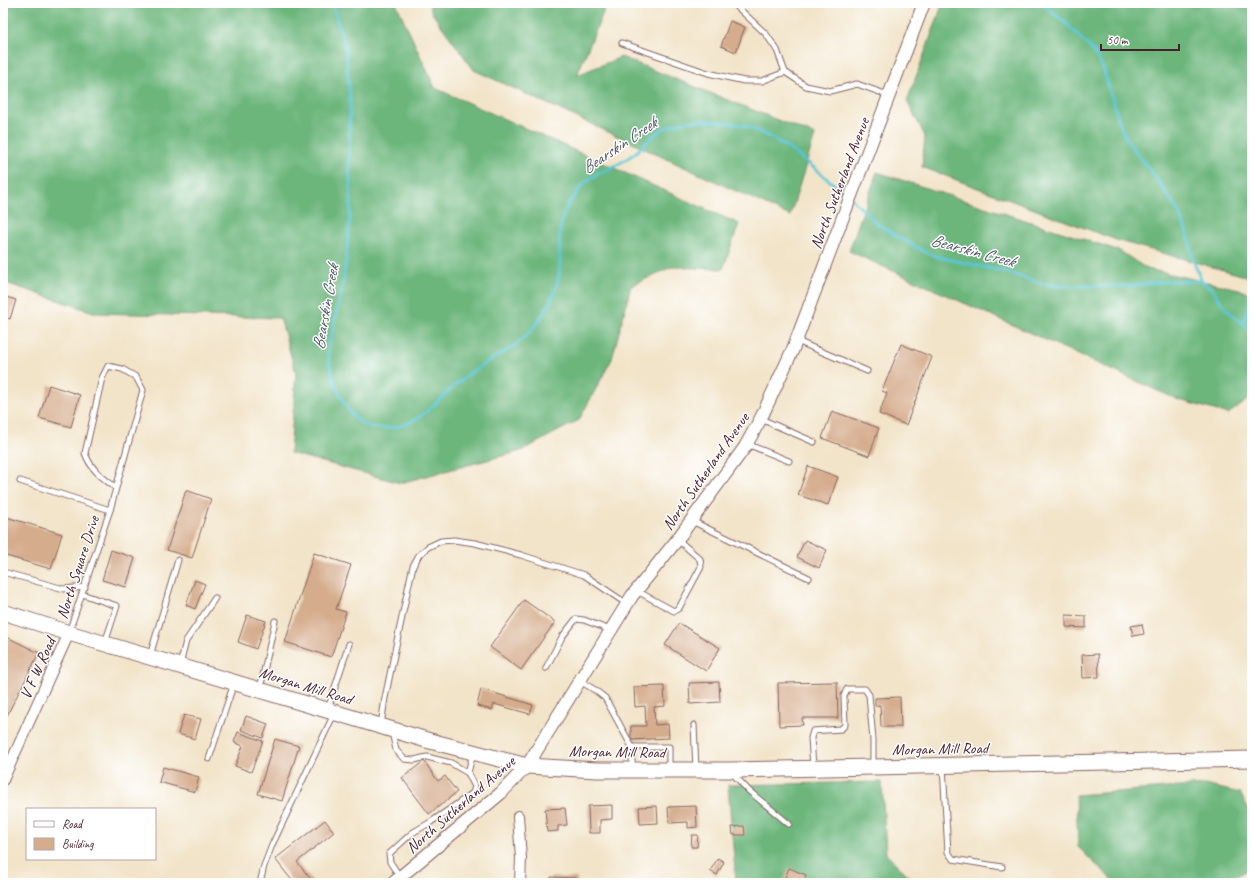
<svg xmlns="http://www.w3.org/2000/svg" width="1255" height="886" font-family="Caveat,sans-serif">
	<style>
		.forest { fill: #6cb67c; stroke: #5b6a54 }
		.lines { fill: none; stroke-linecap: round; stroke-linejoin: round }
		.stream { stroke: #59c5d4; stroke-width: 3 }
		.building { fill: #d5ac8c }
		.service-casing { stroke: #856462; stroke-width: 7 }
		.minor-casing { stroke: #856462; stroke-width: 12 }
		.tertiary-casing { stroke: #856462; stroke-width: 14 }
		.primary-casing { stroke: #856462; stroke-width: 17 }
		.service { stroke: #fff; stroke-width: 5 }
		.minor { stroke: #fff; stroke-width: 10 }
		.tertiary { stroke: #fff; stroke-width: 12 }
		.primary { stroke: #fff; stroke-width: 15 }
		.labels { text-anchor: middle; stroke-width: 3; stroke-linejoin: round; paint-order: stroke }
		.street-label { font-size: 16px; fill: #4a1f2b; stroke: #fff }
		.water-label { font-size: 17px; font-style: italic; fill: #4f5966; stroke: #fff }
	</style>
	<rect width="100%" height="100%" fill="#fff"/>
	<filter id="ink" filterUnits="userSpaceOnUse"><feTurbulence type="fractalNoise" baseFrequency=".025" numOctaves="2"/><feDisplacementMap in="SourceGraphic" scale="8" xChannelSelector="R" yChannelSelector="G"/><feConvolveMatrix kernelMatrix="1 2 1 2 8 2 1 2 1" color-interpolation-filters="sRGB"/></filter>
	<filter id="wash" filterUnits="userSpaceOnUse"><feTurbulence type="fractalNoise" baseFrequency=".012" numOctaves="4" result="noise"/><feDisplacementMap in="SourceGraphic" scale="16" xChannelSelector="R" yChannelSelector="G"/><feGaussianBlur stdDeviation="0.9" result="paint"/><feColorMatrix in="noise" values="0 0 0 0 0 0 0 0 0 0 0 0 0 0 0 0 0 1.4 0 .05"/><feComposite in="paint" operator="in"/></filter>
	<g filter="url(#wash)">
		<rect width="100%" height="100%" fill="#f2e4c9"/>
		<!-- forest -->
		<g class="forest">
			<path d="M 3,3 L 396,3 L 435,88 L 739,224 L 723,269 L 671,267 L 631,286 L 612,359 L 579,420 L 521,451 L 400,483 L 290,453 L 296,373 L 280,318 L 96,313 L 3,282 Z"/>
			<path d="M 429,3 L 607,3 L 577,75 L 621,57 L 815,135 L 790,216 L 474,70 L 432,13 Z"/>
			<path d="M 943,3 L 1252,3 L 1252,278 L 1119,241 L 922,167 L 925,136 L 907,101 Z"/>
			<path d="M 877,172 L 1120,251 L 1147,269 L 1239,289 L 1252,295 L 1252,397 L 1228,414 L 1176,399 L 849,251 Z"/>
			<path d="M 882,782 L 886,854 L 915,882 L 946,883 L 736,883 L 728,785 Z"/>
			<path d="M 1205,785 L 1240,793 L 1252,815 L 1252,867 L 1225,883 L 1115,883 L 1078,847 L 1076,795 Z"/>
		</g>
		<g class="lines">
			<!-- stream -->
			<g class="stream">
				<path d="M 332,3 L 345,47 L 347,63 L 350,104 L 349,162 L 351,202 L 346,262 L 341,293 L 328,349 C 329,371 336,390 348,409 C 359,424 363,427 382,428 C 412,430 432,407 452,388 C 458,382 466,377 472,372 C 491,358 513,350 529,333 C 545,315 559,290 560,266 C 560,248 558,230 564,213 C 566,206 571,200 576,194 C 579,189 583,183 588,180 C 601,171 616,167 628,158 C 640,151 648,138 660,131 C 675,121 693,120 711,121 C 722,122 734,123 745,126 C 784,139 816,170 848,196"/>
				<path d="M 1041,3 L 1069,26 L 1095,53 L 1103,68 L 1121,128 L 1129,143 L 1156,178 L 1178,211 L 1188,235 L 1194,263 L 1202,281"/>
				<path d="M 852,199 L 876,223 L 898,237 L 925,252 L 942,258 L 1003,271 L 1041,283 L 1058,286 L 1128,286 L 1170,281 L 1202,281 L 1213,290 L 1226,309 L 1248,328 L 1252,334"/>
				<path d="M 1243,324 L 1249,305 L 1252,300"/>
			</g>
		</g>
		<g id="blocks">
			<!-- building -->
			<g class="building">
				<path d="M 730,21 L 745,27 L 736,52 L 721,46 Z"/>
				<path d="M 3,296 L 16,300 L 10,319 L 3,317 Z"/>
				<path d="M 901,344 L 932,357 L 906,425 L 879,414 L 887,393 L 882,391 Z"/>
				<path d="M 49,385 L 80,395 L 71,427 L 39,418 Z"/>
				<path d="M 832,411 L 879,428 L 869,456 L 822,438 Z"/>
				<path d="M 808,466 L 838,477 L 828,505 L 798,495 Z"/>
				<path d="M 186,490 L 211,499 L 192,558 L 167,550 Z"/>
				<path d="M 3,516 L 62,534 L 51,569 L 3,555 Z"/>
				<path d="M 805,540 L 827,550 L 819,568 L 797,557 Z"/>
				<path d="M 111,550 L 135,558 L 126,587 L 102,580 Z"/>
				<path d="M 314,553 L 351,565 L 336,609 L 346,612 L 331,657 L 285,642 Z"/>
				<path d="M 195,580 L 205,584 L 195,609 L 186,605 Z"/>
				<path d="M 524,600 L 555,622 L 521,670 L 490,647 Z"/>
				<path d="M 247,615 L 266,621 L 256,649 L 238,642 Z"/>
				<path d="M 1066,615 L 1086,616 L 1086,628 L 1066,627 Z"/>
				<path d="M 679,623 L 720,648 L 706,671 L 665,645 Z"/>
				<path d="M 1142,624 L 1144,634 L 1133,636 L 1131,626 Z"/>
				<path d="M 3,635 L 39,653 L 3,723 Z"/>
				<path d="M 1098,654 L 1099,677 L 1083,678 L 1082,655 Z"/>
				<path d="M 719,682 L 720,702 L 690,704 L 689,683 Z"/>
				<path d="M 837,682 L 838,718 L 802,718 L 803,725 L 779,726 L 778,683 Z"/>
				<path d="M 664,686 L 665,706 L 654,707 L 655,725 L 668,724 L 669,738 L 631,740 L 631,726 L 646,726 L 645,706 L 635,707 L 634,687 Z"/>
				<path d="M 481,689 L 533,705 L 530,714 L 494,704 L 492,710 L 477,706 Z"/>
				<path d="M 900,697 L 901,727 L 881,727 L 880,705 L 875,706 L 875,698 Z"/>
				<path d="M 184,715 L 201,719 L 195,739 L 178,734 Z"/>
				<path d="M 246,716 L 268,724 L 263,738 L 241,730 Z"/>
				<path d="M 238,732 L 263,741 L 251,772 L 235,766 L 243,746 L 234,742 Z"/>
				<path d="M 275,739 L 299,746 L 282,801 L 258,794 Z"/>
				<path d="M 424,761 L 438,781 L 445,776 L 457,792 L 429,814 L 402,778 Z"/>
				<path d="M 163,767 L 199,777 L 195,792 L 159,782 Z"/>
				<path d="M 612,805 L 612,819 L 600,820 L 600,833 L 589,833 L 588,806 Z"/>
				<path d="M 657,806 L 658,823 L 640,824 L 639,807 Z"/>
				<path d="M 696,806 L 697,827 L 688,828 L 688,822 L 669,823 L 668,807 Z"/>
				<path d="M 565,808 L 567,825 L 558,826 L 558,831 L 547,832 L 545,809 Z"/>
				<path d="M 325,820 L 334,832 L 297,862 L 314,883 L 294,883 L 275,859 Z"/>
				<path d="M 744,826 L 745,835 L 733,835 L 732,827 Z"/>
				<path d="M 692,835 L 698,835 L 697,847 L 691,847 Z"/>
				<path d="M 718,858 L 724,862 L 717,875 L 710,871 Z"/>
				<path d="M 789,868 L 806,875 L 803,883 L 783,883 Z"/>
				<path d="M 551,877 L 577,878 L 577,883 L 551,883 Z"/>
			</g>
		</g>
	</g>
	<g filter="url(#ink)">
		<use href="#blocks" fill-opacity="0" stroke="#856462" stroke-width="1"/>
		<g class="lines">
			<!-- service casing -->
			<g class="service-casing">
				<g id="service">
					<path d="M 733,3 L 766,34 L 777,50 L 785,72 L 806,86 L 830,91 L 857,84 L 888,95"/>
					<path d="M 622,43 L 708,73 L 744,81 L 762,81 L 785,72"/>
					<path d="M 797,341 L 867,371"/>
					<path d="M 761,419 L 814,442"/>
					<path d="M 747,444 L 789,461"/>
					<path d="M 20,481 L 110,510"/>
					<path d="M 692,521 L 809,578"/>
					<path d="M 3,572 L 64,589 L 85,587"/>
					<path d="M 637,591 L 674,611 L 679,608 L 701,567 L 700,559 L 678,540"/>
					<path d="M 82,594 L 117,606 L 105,643"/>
					<path d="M 69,632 L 110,510 L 143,390 L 136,377 L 122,369 L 108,366 L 102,378 L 85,453 C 91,470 103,478 116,488"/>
					<path d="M 150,656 L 178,560"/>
					<path d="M 180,665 L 186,641 L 215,598"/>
					<path d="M 546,668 L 562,637 L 576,619 L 584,620 L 610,630"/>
					<path d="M 580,681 L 595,690 L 605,698 L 632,747 L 632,768"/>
					<path d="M 260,689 L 275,621"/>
					<path d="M 328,709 L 349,644"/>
					<path d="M 381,725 L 385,698 L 410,579 L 413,566 L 419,555 L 428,547 L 441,541 L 454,540 L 475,543 L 521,555 L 584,575 L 627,604"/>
					<path d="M 694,725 L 696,769"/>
					<path d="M 392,732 L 396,750 L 404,759 L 414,760 L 427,757 L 451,763 L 468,773 L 475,787 L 473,793 L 431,822 L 412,833 L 389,854 L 390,862 L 400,877"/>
					<path d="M 632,747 L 669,747 L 669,769"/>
					<path d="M 209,759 L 234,683"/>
					<path d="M 813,767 L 811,738 L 813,731 L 841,729 L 845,725 L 844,696 L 847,689 L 865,689 L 869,695 L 873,740 L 873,766"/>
					<path d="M 943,767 L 948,852 L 953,859 L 1002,867"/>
					<path d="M 468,773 L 473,753"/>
					<path d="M 733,774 L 749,791 L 789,824"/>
					<path d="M 231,883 L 232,883"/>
					<path d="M 260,883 L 264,866 L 272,845 L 334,714"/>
				</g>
			</g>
			<!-- minor casing -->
			<g class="minor-casing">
				<g id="minor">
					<path d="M 3,780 L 69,633"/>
					<path d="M 518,816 L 521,858 L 520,883"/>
				</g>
			</g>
			<!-- tertiary casing -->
			<g class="tertiary-casing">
				<path id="tertiary" d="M 393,883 L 501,793 L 527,766 L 632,596 L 677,540 L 745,447 L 761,418 L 793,349 L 924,3"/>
			</g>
			<!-- primary casing -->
			<g class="primary-casing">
				<path id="primary" d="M 3,612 L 69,633 L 430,741 L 527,766 L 597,770 L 729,770 L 1252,759"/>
			</g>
			<!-- service -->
			<use href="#service" class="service"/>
			<!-- minor -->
			<use href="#minor" class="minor"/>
			<!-- tertiary -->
			<use href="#tertiary" class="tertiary"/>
			<!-- primary -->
			<use href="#primary" class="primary"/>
		</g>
	</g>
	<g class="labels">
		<!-- street labels -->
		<g class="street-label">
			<text transform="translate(839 183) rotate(-69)" y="6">North Sutherland Avenue</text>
			<text transform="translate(705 471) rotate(-55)" y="6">North Sutherland Avenue</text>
			<text transform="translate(77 567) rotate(-72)" y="6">North Square Drive</text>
			<text transform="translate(37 668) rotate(-66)" y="6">V F W Road</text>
			<text transform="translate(306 685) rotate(17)" y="6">Morgan Mill Road</text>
			<text transform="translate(940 748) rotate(-1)" y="6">Morgan Mill Road</text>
			<text transform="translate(617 751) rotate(1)" y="6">Morgan Mill Road</text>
			<text transform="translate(460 804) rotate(-41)" y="6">North Sutherland Avenue</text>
		</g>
		<!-- water labels -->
		<g class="water-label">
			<text transform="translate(619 145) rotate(-34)" y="6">Bearskin Creek</text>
			<text transform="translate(973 250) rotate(15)" y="6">Bearskin Creek</text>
			<text transform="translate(325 307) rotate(-80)" y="6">Bearskin Creek</text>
		</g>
	</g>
	<!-- margin -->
	<rect width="1255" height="886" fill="none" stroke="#fff" stroke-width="16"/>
	<!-- legend -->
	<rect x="26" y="808" width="130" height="52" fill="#ffffff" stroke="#b7a5aa"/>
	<rect x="34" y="821" width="20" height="6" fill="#ffffff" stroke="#b7a5aa"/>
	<text x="62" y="828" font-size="12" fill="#4a1f2b">Road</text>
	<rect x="34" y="838" width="20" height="12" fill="#d5ac8c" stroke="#b7a5aa"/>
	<text x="62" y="848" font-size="12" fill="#4a1f2b">Building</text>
	<!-- scale -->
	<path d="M1101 44v6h78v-6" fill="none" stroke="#4a1f2b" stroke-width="2"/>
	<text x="1107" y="44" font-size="12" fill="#4a1f2b" stroke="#ffffff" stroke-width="3" paint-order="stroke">50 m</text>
</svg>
